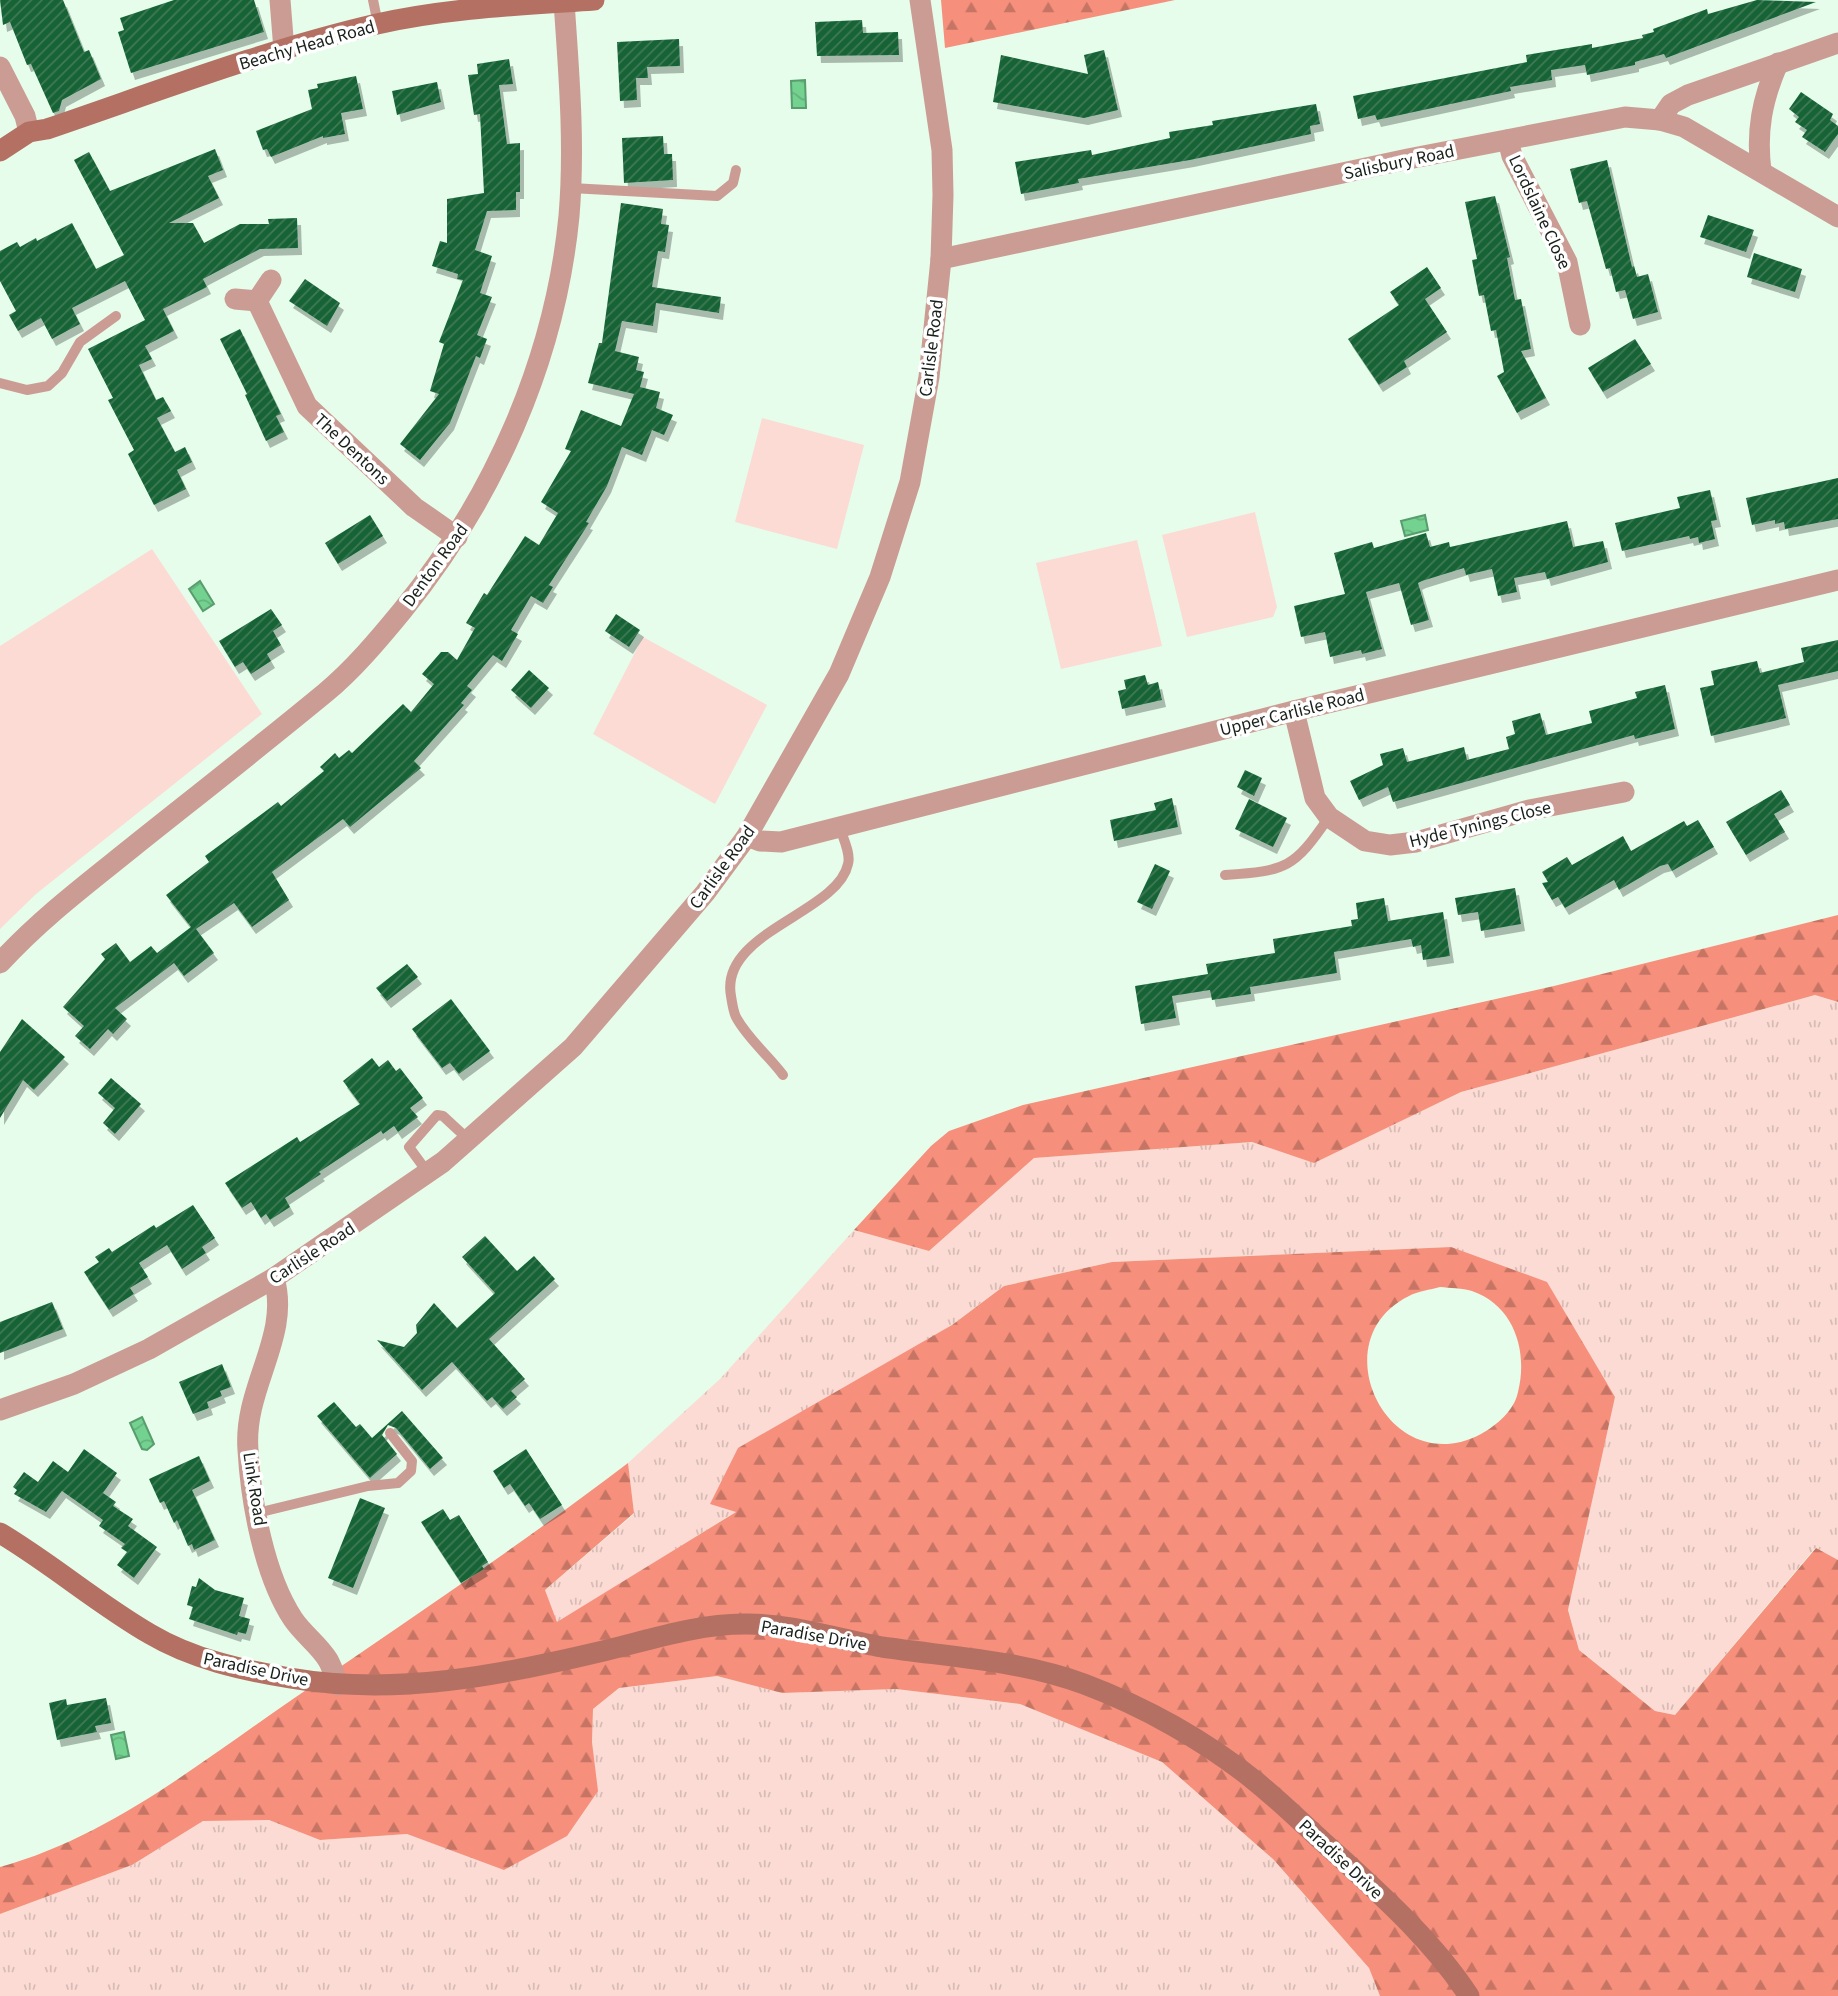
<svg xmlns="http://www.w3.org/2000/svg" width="1838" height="1996" font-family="'Source Sans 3',sans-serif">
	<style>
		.grass { fill: url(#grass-tufts) }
		.forest { fill: url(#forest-firs); fill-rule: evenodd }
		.pitch { fill: #fcdbd4 }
		.water { fill: url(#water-waves); stroke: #589d6d; stroke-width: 2 }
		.building { fill: url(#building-hatch); filter: url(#shadow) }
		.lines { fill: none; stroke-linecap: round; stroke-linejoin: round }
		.lane { stroke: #cb9c93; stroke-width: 10 }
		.street { stroke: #cb9c93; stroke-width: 21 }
		.secondary { stroke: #b37063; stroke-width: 21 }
		.labels { text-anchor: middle; stroke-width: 7; stroke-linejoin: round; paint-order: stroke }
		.street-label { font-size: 18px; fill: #18201a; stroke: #fff }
	</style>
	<defs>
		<pattern id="grass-tufts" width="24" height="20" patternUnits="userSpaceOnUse" patternTransform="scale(1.75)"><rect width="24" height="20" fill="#fcdbd4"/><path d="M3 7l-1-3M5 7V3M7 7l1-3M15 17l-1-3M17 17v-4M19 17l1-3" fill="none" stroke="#d7bcb5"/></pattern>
		<pattern id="forest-firs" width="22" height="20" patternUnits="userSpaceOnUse" patternTransform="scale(1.75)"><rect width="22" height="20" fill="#f68f7b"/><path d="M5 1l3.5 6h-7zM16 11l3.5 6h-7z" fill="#c67464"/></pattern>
		<pattern id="water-waves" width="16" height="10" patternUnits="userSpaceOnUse" patternTransform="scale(1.75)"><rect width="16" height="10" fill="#74d291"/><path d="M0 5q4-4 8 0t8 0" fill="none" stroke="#64b47c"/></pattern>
		<pattern id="building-hatch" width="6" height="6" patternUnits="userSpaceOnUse" patternTransform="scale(1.75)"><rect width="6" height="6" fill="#176336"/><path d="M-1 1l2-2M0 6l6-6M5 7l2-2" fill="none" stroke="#407957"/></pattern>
		<filter id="shadow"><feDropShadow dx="4" dy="7" stdDeviation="0" flood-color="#0004"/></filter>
	</defs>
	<rect width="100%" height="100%" fill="#e5fdea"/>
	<!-- grass -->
	<g class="grass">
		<path d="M 1815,995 L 1838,1002 L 1838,1560 L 1815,1548 L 1675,1715 L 1655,1711 L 1579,1650 L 1568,1610 L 1615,1396 L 1451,1247 L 1112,1262 L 1004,1286 L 711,1504 L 737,1511 L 557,1623 L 545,1590 L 634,1514 L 628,1463 L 720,1379 L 854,1230 L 929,1251 L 1034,1158 L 1252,1142 L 1314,1162 L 1461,1092 Z"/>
		<path d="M 717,1676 L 782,1693 L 896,1689 L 1020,1704 L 1162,1762 L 1273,1859 L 1369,1968 L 1380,1996 L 0,1996 L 0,1914 L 132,1865 L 203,1821 L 269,1820 L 320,1840 L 407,1834 L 505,1870 L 597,1791 L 592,1742 L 593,1709 L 619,1688 Z"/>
	</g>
	<!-- forest -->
	<g class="forest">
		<path d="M 941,0 L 1175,0 L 945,48 Z"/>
		<path d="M 1838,915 L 1838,1002 L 1815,995 L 1461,1092 L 1314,1163 L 1252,1142 L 1034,1158 L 929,1251 L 854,1230 L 931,1146 L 949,1131 L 1023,1105 L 1554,986 Z"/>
		<path d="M 1451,1247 L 1547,1282 L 1615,1397 L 1568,1610 L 1579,1650 L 1655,1711 L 1675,1715 L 1816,1548 L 1838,1560 L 1838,1996 L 1380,1996 L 1369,1968 L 1273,1859 L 1162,1762 L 1020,1704 L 896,1689 L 782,1693 L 717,1676 L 619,1688 L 593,1709 L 592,1742 L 598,1791 L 567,1836 L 504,1870 L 407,1834 L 320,1840 L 269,1820 L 203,1821 L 132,1865 L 0,1914 L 0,1867 C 109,1837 201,1762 293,1699 C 407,1621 519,1546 628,1463 L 634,1513 L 545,1590 L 557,1622 L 736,1512 L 710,1504 L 738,1448 L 952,1325 L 1004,1286 L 1112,1262 ZM 1440,1287 C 1450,1288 1462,1288 1472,1291 C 1515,1306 1528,1352 1518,1392 C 1514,1411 1497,1425 1481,1434 C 1389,1483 1319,1340 1409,1296 C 1418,1291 1430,1290 1440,1287 Z"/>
	</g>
	<!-- pitch -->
	<g class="pitch">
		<path d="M 762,418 L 864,445 L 837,549 L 735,522 Z"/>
		<path d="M 1255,512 L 1277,607 L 1273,617 L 1187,637 L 1162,535 Z"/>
		<path d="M 1137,540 L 1162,646 L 1061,669 L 1036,563 Z"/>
		<path d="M 152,549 L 262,714 L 36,894 L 0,929 L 0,646 Z"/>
		<path d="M 643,637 L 767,705 L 715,804 L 593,734 Z"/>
	</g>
	<!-- water -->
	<g class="water">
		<path d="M 805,80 L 806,108 L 792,108 L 791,81 Z"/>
		<path d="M 1425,515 L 1428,530 L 1405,536 L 1401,521 Z"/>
		<path d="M 200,581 L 214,604 L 203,611 L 189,589 Z"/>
		<path d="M 142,1417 L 154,1444 L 147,1450 L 142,1449 L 130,1423 Z"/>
		<path d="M 124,1732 L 129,1756 L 116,1759 L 111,1735 Z"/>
	</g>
	<!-- building -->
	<g class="building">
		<path d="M 0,0 L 63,0 L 84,52 L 89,50 L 101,79 L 62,100 L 59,111 L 53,113 L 31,64 L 27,65 L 10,22 L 3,25 Z"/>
		<path d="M 174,0 L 254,0 L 264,32 L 131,73 L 118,32 L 124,30 L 120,18 Z"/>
		<path d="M 1757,0 L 1816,2 L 1666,58 L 1664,54 L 1635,62 L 1635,65 L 1587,75 L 1585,65 L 1551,70 L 1552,80 L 1510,87 L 1511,91 L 1377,120 L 1375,115 L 1358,119 L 1353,96 L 1527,62 L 1526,55 L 1592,44 L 1592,48 L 1643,38 L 1642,35 L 1654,32 L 1653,29 L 1707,9 L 1708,14 Z"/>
		<path d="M 862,20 L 863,33 L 898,32 L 899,55 L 817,56 L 815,22 Z"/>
		<path d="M 679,39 L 680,66 L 647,67 L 648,78 L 636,78 L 637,100 L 620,101 L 617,42 Z"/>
		<path d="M 1104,50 L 1118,110 L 1084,118 L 993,102 L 1001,55 L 1088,74 L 1084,55 Z"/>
		<path d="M 509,59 L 513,84 L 499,85 L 507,144 L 520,143 L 520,192 L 516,192 L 516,210 L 487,211 L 475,250 L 492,256 L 480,293 L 492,297 L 477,335 L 487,339 L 480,358 L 476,356 L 450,423 L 420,460 L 400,444 L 439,394 L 430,391 L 444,344 L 439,342 L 463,280 L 457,279 L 458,274 L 432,266 L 440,241 L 447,243 L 447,199 L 484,193 L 480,114 L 474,115 L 468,75 L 478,74 L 477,64 Z"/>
		<path d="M 356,76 L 363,109 L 341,113 L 345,134 L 323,138 L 323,136 L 271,157 L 267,149 L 263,150 L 256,131 L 312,109 L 308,90 L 318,88 L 317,84 Z"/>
		<path d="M 437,82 L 441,102 L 397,115 L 392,91 Z"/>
		<path d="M 1801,92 L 1833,114 L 1830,120 L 1838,126 L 1838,134 L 1825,152 L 1802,137 L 1807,130 L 1795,122 L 1799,117 L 1789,109 Z"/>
		<path d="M 1316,104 L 1320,124 L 1310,126 L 1311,134 L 1190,160 L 1078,179 L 1079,183 L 1021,194 L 1015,162 L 1091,150 L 1092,155 L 1170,138 L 1169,132 L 1213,125 L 1212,121 Z"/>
		<path d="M 663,136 L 664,154 L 672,154 L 673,180 L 624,183 L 622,138 Z"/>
		<path d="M 215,149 L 223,170 L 208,176 L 219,198 L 169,223 L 193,223 L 204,243 L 240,224 L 269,224 L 268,219 L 297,218 L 298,248 L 260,249 L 203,279 L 207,287 L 163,309 L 174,331 L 145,346 L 152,359 L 139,365 L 156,400 L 163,397 L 171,411 L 157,418 L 175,452 L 185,447 L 192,462 L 177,470 L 186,489 L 154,505 L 128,454 L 134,450 L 108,400 L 113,398 L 88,349 L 145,320 L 125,281 L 72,308 L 80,324 L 52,339 L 41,318 L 18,331 L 9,315 L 16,311 L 0,281 L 0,251 L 17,242 L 20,247 L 36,238 L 37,241 L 72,223 L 96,269 L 124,255 L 74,160 L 89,152 L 110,191 Z"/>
		<path d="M 1607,160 L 1632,267 L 1634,266 L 1637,277 L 1648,274 L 1658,312 L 1633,319 L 1625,290 L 1616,292 L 1610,268 L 1606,269 L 1587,201 L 1579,203 L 1570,169 Z"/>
		<path d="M 1495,196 L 1510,257 L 1507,258 L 1515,300 L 1521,299 L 1531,349 L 1521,351 L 1546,398 L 1517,413 L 1497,376 L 1504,372 L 1496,330 L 1491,331 L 1484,295 L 1479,296 L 1472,260 L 1477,259 L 1465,202 Z"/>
		<path d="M 621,203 L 663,209 L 661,224 L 669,225 L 665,252 L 658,251 L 652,287 L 721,297 L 719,313 L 656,303 L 653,326 L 622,321 L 615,351 L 639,357 L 636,370 L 644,372 L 640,387 L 660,392 L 656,408 L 673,415 L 664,435 L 652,430 L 642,455 L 622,447 L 607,486 L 586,522 L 589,523 L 549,585 L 553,587 L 543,603 L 531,596 L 511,630 L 518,634 L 502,661 L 493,655 L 467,686 L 472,690 L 461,703 L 464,705 L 414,761 L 421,768 L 350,827 L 343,819 L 272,872 L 289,900 L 252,927 L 234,903 L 196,929 L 214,953 L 184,976 L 174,963 L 115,1008 L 127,1019 L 113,1034 L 108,1029 L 90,1049 L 75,1036 L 84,1026 L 63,1007 L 105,959 L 101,954 L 116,943 L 130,962 L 151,946 L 157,953 L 191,927 L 166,895 L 209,862 L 205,856 L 278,802 L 281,806 L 324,771 L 320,767 L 335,753 L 339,758 L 349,750 L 352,753 L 403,704 L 411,712 L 434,684 L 422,674 L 441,652 L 448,652 L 457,660 L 475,628 L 466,623 L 484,593 L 487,595 L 525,536 L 539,545 L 558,513 L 541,502 L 571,451 L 565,449 L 581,410 L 621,426 L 634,394 L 588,383 L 599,343 L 602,343 Z"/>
		<path d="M 1708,215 L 1754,230 L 1746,252 L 1700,237 Z"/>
		<path d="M 1754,253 L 1802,269 L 1795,292 L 1747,277 Z"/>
		<path d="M 1427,267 L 1441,288 L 1425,299 L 1447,332 L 1404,361 L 1407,367 L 1379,385 L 1348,339 L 1399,305 L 1390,292 Z"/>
		<path d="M 305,279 L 340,303 L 327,326 L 289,301 Z"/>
		<path d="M 240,329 L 281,414 L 276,416 L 284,432 L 266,441 L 245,395 L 247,394 L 220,339 Z"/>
		<path d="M 1635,339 L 1651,364 L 1603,392 L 1588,368 Z"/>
		<path d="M 1838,478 L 1838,519 L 1785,529 L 1784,522 L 1775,524 L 1775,520 L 1752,525 L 1746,498 Z"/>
		<path d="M 1710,490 L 1717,520 L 1711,521 L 1715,539 L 1699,543 L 1698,537 L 1690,539 L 1689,536 L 1622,551 L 1615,523 L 1680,508 L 1677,497 Z"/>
		<path d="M 370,515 L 383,536 L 338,564 L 325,543 Z"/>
		<path d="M 1567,521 L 1573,547 L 1603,541 L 1608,562 L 1547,579 L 1545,572 L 1514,578 L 1517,592 L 1498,596 L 1492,569 L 1466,575 L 1464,568 L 1422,581 L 1418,583 L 1429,620 L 1411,625 L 1399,583 L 1366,592 L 1382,649 L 1362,654 L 1361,650 L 1330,657 L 1325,632 L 1301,637 L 1294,606 L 1345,594 L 1334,553 L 1372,542 L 1374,548 L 1426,533 L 1430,547 L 1449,542 L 1450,547 Z"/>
		<path d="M 271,609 L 282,625 L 273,631 L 281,645 L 267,654 L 271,661 L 251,674 L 243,662 L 235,667 L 219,641 Z"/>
		<path d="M 616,614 L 640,630 L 629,647 L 605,631 Z"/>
		<path d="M 1838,640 L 1838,671 L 1778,685 L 1786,718 L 1711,736 L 1700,688 L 1714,685 L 1711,671 L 1757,661 L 1760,673 L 1804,662 L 1801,648 Z"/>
		<path d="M 529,670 L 549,688 L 531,708 L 511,690 Z"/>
		<path d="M 1145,675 L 1148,685 L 1158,682 L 1162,700 L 1122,709 L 1118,691 L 1126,689 L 1124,680 Z"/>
		<path d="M 1665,685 L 1675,729 L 1635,739 L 1634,735 L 1393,802 L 1388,787 L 1359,800 L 1350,781 L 1383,765 L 1380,754 L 1403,748 L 1407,762 L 1464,747 L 1467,760 L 1509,749 L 1506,737 L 1515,734 L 1512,721 L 1540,713 L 1546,735 L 1592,723 L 1589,711 L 1637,698 L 1635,692 Z"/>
		<path d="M 1245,770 L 1262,778 L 1254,796 L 1237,787 Z"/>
		<path d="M 1781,790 L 1790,805 L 1774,814 L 1785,832 L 1746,855 L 1726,822 Z"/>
		<path d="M 1172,798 L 1178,827 L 1114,841 L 1110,820 L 1156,810 L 1154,803 Z"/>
		<path d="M 1249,799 L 1287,818 L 1273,847 L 1235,829 Z"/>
		<path d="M 1698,820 L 1714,847 L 1672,871 L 1668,864 L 1660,866 L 1619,890 L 1614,880 L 1565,908 L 1558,897 L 1552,900 L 1542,883 L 1548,882 L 1542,872 L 1567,857 L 1572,865 L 1623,836 L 1631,851 L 1684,821 L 1687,826 Z"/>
		<path d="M 1155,864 L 1170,871 L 1152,909 L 1137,902 Z"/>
		<path d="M 1515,888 L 1521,924 L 1481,931 L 1478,912 L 1458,915 L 1455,898 Z"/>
		<path d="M 1384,898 L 1388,921 L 1443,912 L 1450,956 L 1423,960 L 1421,945 L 1413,947 L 1411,939 L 1334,952 L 1337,973 L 1250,987 L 1251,994 L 1212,1000 L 1210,990 L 1172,996 L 1176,1018 L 1141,1024 L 1135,986 L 1208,974 L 1206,964 L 1275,953 L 1273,939 L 1352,926 L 1351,920 L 1358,919 L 1356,903 Z"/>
		<path d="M 407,964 L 418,977 L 387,1001 L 376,988 Z"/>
		<path d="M 451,999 L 490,1051 L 459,1074 L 450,1063 L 442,1068 L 412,1029 Z"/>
		<path d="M 22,1019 L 65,1057 L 34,1090 L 23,1080 L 0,1118 L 0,1052 Z"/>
		<path d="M 372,1058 L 379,1067 L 388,1060 L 396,1071 L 400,1068 L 423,1098 L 410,1108 L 418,1117 L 398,1132 L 394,1126 L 383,1134 L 381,1131 L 319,1172 L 321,1174 L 285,1198 L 290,1207 L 270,1220 L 266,1214 L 261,1218 L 251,1202 L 242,1208 L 225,1183 L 297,1137 L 300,1142 L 360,1104 L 343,1081 Z"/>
		<path d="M 111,1078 L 141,1104 L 115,1134 L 103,1123 L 115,1108 L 98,1093 Z"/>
		<path d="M 193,1205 L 215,1238 L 202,1247 L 206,1253 L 182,1269 L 167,1245 L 139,1263 L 148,1277 L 130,1288 L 134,1294 L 109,1310 L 84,1272 L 99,1262 L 95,1257 L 109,1248 L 112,1252 L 154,1225 L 156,1228 Z"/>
		<path d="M 485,1236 L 517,1271 L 534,1256 L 555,1279 L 489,1339 L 525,1379 L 511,1391 L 517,1397 L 503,1409 L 492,1397 L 487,1401 L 452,1362 L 422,1390 L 377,1340 L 404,1347 L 417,1333 L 416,1325 L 434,1303 L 457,1328 L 495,1293 L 462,1257 Z"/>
		<path d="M 52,1302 L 63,1329 L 0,1353 L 0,1322 Z"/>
		<path d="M 222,1364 L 231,1387 L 220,1391 L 222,1396 L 207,1402 L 209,1408 L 193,1414 L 179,1382 Z"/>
		<path d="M 334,1402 L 356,1427 L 360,1424 L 372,1438 L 402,1411 L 443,1458 L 430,1469 L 396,1428 L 388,1425 L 382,1435 L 397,1454 L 370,1478 L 317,1416 Z"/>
		<path d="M 84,1449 L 117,1473 L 103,1493 L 116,1502 L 113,1506 L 133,1519 L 128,1526 L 157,1547 L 134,1578 L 117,1565 L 127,1552 L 121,1548 L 125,1544 L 99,1526 L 103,1520 L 62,1491 L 46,1512 L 14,1494 L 17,1490 L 13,1487 L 24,1472 L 38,1482 L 53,1461 L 68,1472 Z"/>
		<path d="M 526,1449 L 562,1505 L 540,1519 L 529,1503 L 525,1506 L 510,1484 L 504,1488 L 493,1471 Z"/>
		<path d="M 199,1456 L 210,1481 L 192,1490 L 215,1540 L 194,1550 L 192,1544 L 188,1546 L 177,1520 L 174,1523 L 164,1501 L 160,1503 L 149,1479 Z"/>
		<path d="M 360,1498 L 385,1508 L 353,1588 L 328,1578 Z"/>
		<path d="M 443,1509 L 450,1520 L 459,1515 L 488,1562 L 482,1566 L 484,1569 L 461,1583 L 421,1522 Z"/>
		<path d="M 199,1578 L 215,1590 L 244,1598 L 239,1616 L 250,1619 L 246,1634 L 238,1632 L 237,1635 L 189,1619 L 193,1607 L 187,1605 L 192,1586 L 196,1587 Z"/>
		<path d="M 106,1698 L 111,1723 L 95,1726 L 97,1732 L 57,1740 L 49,1703 L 66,1699 L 67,1705 Z"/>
	</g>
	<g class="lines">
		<!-- lane -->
		<g class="lane">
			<path d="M 373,0 L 378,24"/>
			<path d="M 571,188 L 717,196 L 733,183 L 736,170"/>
			<path d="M 0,383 L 27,390 L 48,386 L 62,373 L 80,342 L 116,316"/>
			<path d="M 1225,875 C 1287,871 1294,868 1329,817"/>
			<path d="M 783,1075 C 769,1056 747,1038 736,1017 C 733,1011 732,1002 731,996 C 719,932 838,913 848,864 C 851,854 843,838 840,828"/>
			<path d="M 428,1173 L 409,1147 L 437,1115 L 443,1116 L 470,1141"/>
			<path d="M 257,1513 L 368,1486 L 398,1483 L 411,1471 L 412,1461 L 390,1433"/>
		</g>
		<!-- street -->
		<g class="street">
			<path d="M 280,0 L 284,50"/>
			<path d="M 0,67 L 25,116 L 29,132"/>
			<path d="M 1660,120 L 1671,104 L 1688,95 L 1838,43"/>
			<path d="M 1508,140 L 1512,156 L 1567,262 L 1580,325"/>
			<path d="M 1761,171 C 1756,131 1762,100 1778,63"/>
			<path d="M 941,259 L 1408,159 L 1625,117 L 1660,120 L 1684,127 L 1838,217"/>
			<path d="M 235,299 L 257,301 L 271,280"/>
			<path d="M 257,301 L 307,406 L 414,507 L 457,537"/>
			<path d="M 1294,711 L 1315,798 L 1329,817 L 1365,841 L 1390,845 L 1416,842 L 1529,810 L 1624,792"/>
			<path d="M 747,836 L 760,841 L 781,842 L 1294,711 L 1838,580"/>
			<path d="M 0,963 C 40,919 88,883 134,846 C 198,795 262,745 325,693 C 353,670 379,639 402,611 C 493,499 555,361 569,216 C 575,145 569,74 564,2"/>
			<path d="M 274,1278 C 291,1337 243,1387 248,1450 C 251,1502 264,1575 293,1619 C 303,1634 319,1645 328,1660 C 332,1667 335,1677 338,1685"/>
			<path d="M 0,1410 L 74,1384 L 149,1349 L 274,1278 L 443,1162 L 573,1047 L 705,893 L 747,836 L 839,674 L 880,577 L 910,482 L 929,377 L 941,259 L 943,195 L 942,150 L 920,0"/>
		</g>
		<!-- secondary -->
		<g class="secondary">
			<path d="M 0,151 L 29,132 L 47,129 C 156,92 265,50 377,24 C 448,8 522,5 594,0"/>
			<path d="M 0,1533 C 52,1564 98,1604 150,1634 C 192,1659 242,1670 290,1678 C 394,1696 498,1676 599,1652 C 646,1641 696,1624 744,1624 C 791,1623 837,1639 882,1647 C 950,1657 1019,1660 1084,1684 C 1143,1706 1206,1741 1255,1781 C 1285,1805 1312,1833 1341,1858 C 1387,1900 1435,1944 1469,1996"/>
		</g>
	</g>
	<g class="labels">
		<!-- street labels -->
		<g class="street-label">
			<text transform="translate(307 45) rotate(-16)" y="6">Beachy Head Road</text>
			<text transform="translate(1399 162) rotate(-12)" y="6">Salisbury Road</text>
			<text transform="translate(1540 212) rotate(65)" y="6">Lordslaine Close</text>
			<text transform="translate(931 348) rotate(-83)" y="6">Carlisle Road</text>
			<text transform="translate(352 449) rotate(43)" y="6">The Dentons</text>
			<text transform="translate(435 565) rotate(-54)" y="6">Denton Road</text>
			<text transform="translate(1292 712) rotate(-14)" y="6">Upper Carlisle Road</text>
			<text transform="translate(1480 824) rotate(-14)" y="6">Hyde Tynings Close</text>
			<text transform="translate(722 867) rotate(-54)" y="6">Carlisle Road</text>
			<text transform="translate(312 1253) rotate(-33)" y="6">Carlisle Road</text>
			<text transform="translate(255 1489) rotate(81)" y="6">Link Road</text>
			<text transform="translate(814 1635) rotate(10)" y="6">Paradise Drive</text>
			<text transform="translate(256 1669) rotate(12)" y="6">Paradise Drive</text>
			<text transform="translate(1341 1859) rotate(43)" y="6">Paradise Drive</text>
		</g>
	</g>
</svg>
